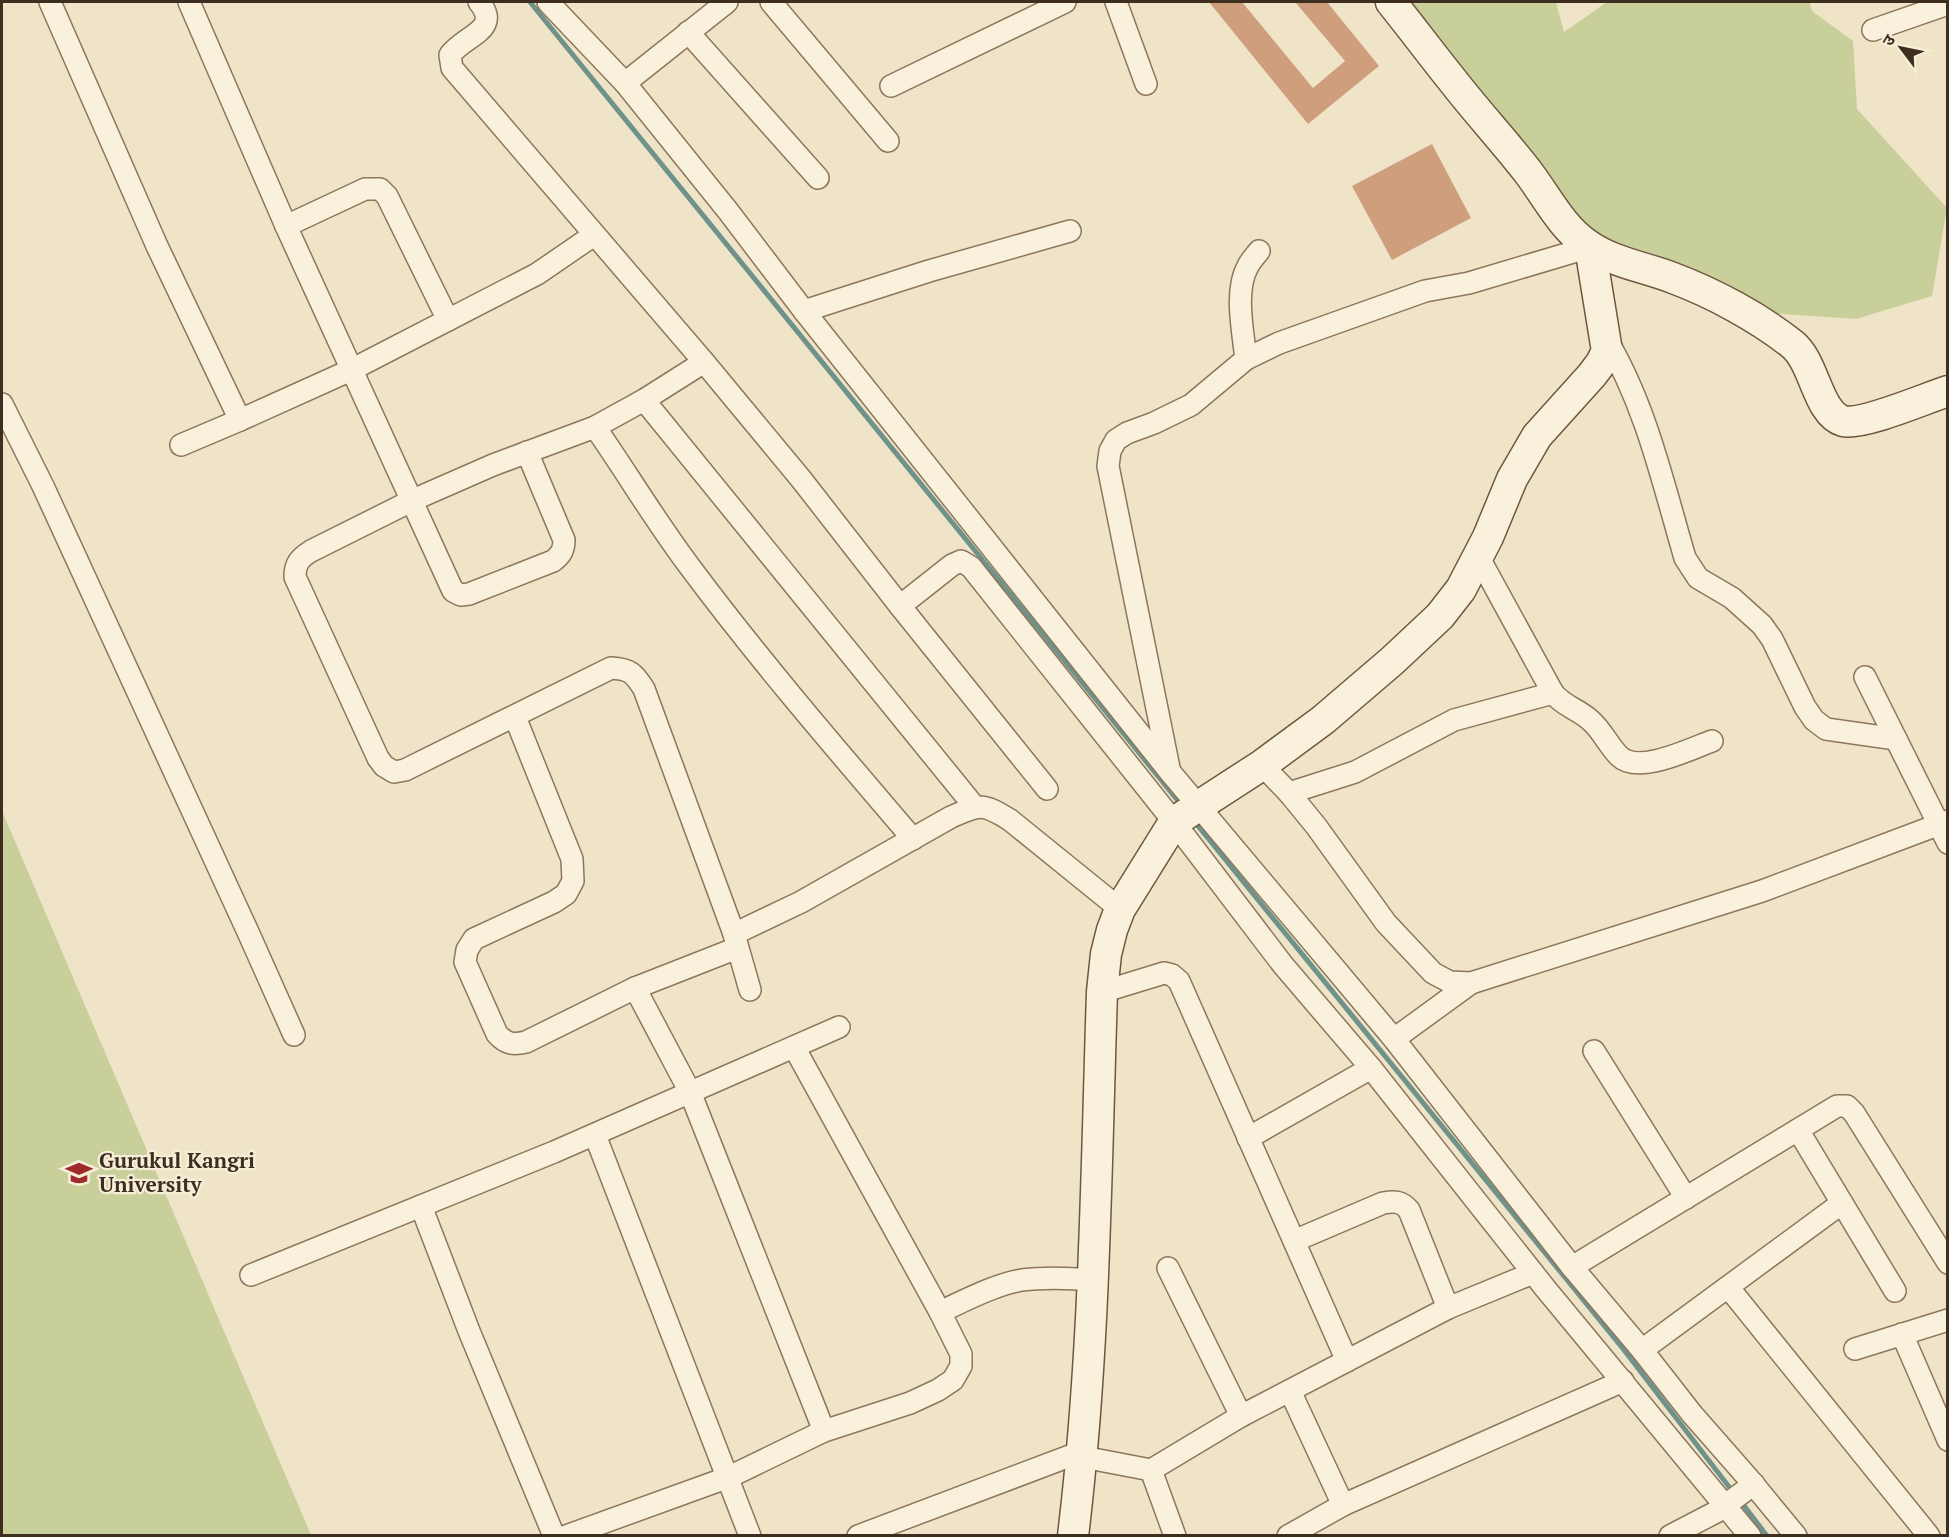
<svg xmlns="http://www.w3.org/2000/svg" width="1949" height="1537" font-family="'PT Serif','Noto Sans Devanagari',serif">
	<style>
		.green { fill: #c9cf9b }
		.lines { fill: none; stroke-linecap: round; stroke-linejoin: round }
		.stream { stroke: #6f938a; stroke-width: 5 }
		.building { fill: #cf9f7d }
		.street-casing { stroke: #8d765c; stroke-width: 24 }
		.secondary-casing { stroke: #6f573f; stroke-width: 33 }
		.street { stroke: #faf1dc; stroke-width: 21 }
		.secondary { stroke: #faf1dc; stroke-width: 30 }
		.labels { text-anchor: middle; stroke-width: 4.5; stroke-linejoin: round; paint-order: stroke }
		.poi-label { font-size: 21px; font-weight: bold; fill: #3d2e20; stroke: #f7eed8; text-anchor: start }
	</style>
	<rect width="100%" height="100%" fill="#f0e4c8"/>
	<!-- green -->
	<g class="green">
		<path d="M 1403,2 L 1556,2 L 1564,32 L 1607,2 L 1810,2 L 1812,11 L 1853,41 L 1857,109 L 1947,208 L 1932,296 L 1856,319 L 1765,313 L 1588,235 Z"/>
		<path d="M 2,811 L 311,1535 L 2,1535 Z"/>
	</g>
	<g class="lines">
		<!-- stream -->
		<g class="stream">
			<path d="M 530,2 L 1183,807"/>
			<path d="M 1194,821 L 1624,1350 L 1733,1492"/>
			<path d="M 1739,1499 L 1767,1536"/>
		</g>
	</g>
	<!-- building -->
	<g class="building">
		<path d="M 1209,2 L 1242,2 L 1313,88 L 1345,61 L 1295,2 L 1327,2 L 1379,66 L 1308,124 Z"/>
		<path d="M 1432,144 L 1471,218 L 1392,260 L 1352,186 Z"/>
	</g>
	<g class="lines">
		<!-- street casing -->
		<g class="street-casing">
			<g id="street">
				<path d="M 50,2 L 157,246 L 240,420"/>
				<path d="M 189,2 L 286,226 L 453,591 L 461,595 L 469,594 L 553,561 C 561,555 564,550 564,540 L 527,452"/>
				<path d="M 479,2 C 502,30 465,35 450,55 L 452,68 L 704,362 L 801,479 L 900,606 L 1047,789"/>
				<path d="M 548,2 L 625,83 L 728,211 L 804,311 L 1170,772 L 1394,1039 L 1572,1267 L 1642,1350 L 1692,1414 L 1749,1479 L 1796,1536"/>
				<path d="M 771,2 L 888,141"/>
				<path d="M 1116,2 L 1146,84"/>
				<path d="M 1873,30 L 1948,4"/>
				<path d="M 688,32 L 818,178"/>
				<path d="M 625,83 L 727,2"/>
				<path d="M 891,86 L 1065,2"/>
				<path d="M 286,226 L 365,189 L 380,189 L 387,196 L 448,320"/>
				<path d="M 804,311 L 929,271 L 1070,231"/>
				<path d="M 1605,337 C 1646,405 1663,483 1685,558 L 1698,578 L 1732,598 L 1762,625 L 1772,639 L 1805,707 L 1814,720 L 1826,729 L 1896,739"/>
				<path d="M 1246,359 C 1243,332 1234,290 1248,266 C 1251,260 1256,255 1259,251"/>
				<path d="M 704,362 L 644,400 L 595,427 L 493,465 L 413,500 L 311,551 C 300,558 295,563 295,577 L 378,758 L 384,766 L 394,772 L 405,770 L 611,668 C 630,669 634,673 644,689 L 734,934 L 750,990"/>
				<path d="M 644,400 L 974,806"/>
				<path d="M 2,404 L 43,486 L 248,932 L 294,1035"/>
				<path d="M 595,427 C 627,473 656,522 690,567 C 760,661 837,750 913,839"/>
				<path d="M 181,445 L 240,420 L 351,370 L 537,274 L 594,235"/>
				<path d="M 1478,556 L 1553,693 C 1563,706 1578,709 1590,720 C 1602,730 1608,745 1619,756 C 1638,775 1690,749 1712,741"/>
				<path d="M 900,606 L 952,565 L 961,561 L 971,567 L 1174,822 L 1283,965 L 1371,1068 L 1545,1288 L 1750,1536"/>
				<path d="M 1865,677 L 1948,843"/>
				<path d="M 515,717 L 572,859 L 573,881 L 566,894 L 554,902 L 474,939 L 467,950 L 465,962 L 497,1034 C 506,1044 513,1045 526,1042 L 635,988 L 737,948"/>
				<path d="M 1262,765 L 1289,793 L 1316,826 L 1386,923 L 1433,973 L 1450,982 L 1471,983 L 1762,891 L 1948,821"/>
				<path d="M 1169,768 L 1108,466 L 1110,451 L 1116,440 L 1127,433 L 1154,423 L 1191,405 L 1246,359 L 1279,343 L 1425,291 L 1469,283 L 1590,247"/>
				<path d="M 1289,793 L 1355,772 L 1454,720 L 1553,693"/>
				<path d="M 734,934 L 801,902 L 951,817 C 980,804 983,803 1010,820 L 1120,909"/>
				<path d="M 635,988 L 690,1092 L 824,1431"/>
				<path d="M 1102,992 L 1164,973 L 1172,975 L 1179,981 L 1347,1361"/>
				<path d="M 1394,1039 L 1471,983"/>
				<path d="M 1594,1051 L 1686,1198"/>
				<path d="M 1798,1130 L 1895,1291"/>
				<path d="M 595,1135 L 750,1536"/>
				<path d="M 1248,1138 L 1371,1068"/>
				<path d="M 421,1206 L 469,1331 L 554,1536"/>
				<path d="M 1294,1241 L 1383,1203 C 1395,1201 1401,1201 1409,1210 L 1448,1308"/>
				<path d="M 1572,1267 L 1837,1106 L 1847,1106 L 1854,1113 L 1948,1263"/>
				<path d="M 1168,1268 L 1241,1416"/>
				<path d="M 251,1275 L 554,1152 L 839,1027"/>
				<path d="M 1728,1287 L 1929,1536"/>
				<path d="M 940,1312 C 966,1300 994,1285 1022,1280 C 1046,1277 1069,1278 1092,1280"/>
				<path d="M 1902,1334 L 1948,1440"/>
				<path d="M 1855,1349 L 1948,1320"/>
				<path d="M 1642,1350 L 1842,1203"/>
				<path d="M 1290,1391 L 1343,1505"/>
				<path d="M 1083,1457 L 1151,1470"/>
				<path d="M 566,1536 L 729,1477 L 824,1431 L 910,1403 L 938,1390 L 953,1380 L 961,1366 L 961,1354 L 940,1312 L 794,1047"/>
				<path d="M 858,1536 L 1083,1451"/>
				<path d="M 1175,1536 L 1151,1470 L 1241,1416 L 1448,1308 L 1533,1273"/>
				<path d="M 1288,1536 L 1343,1505 L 1623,1381"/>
				<path d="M 1670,1536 L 1716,1512 L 1754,1484"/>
			</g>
		</g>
		<!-- secondary casing -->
		<g class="secondary-casing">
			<g id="secondary">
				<path d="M 1391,2 C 1412,28 1432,55 1453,81 C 1477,112 1504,141 1528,172 C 1547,197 1562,228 1588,245 C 1614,263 1645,267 1673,278 C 1713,293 1758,317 1792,344 C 1815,362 1817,413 1843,421 C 1862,426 1926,398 1948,391"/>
				<path d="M 1073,1536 C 1095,1355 1096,1173 1102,992 L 1106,954 L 1112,930 L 1120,909 L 1174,822 L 1262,765 L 1323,720 L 1392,661 L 1440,616 L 1461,589 L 1488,537 L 1512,479 L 1537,436 L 1592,375 L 1601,363 L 1607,351 L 1590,247"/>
			</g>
		</g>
		<!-- street -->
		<use href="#street" class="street"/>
		<!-- secondary -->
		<use href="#secondary" class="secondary"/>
	</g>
	<!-- icons -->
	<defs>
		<g id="university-bare" transform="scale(2.07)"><path d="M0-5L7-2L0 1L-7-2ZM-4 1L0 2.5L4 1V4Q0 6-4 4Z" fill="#9e2a2b" stroke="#f7eed8" stroke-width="2.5" paint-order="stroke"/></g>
	</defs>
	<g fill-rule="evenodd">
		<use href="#university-bare" x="79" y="1173"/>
	</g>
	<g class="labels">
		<!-- poi labels -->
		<g class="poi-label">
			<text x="99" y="1168">Gurukul Kangri<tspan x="99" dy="24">University</tspan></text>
		</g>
	</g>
	<!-- border -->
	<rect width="1949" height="1537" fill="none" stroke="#3d2e20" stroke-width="6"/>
	<!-- north arrow -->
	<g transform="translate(1901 48) rotate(302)" stroke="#f7eed8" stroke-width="4.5" paint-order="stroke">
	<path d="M0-4.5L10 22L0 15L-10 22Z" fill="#3d2e20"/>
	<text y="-9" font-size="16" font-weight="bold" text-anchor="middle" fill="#3d2e20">उ</text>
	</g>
</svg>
